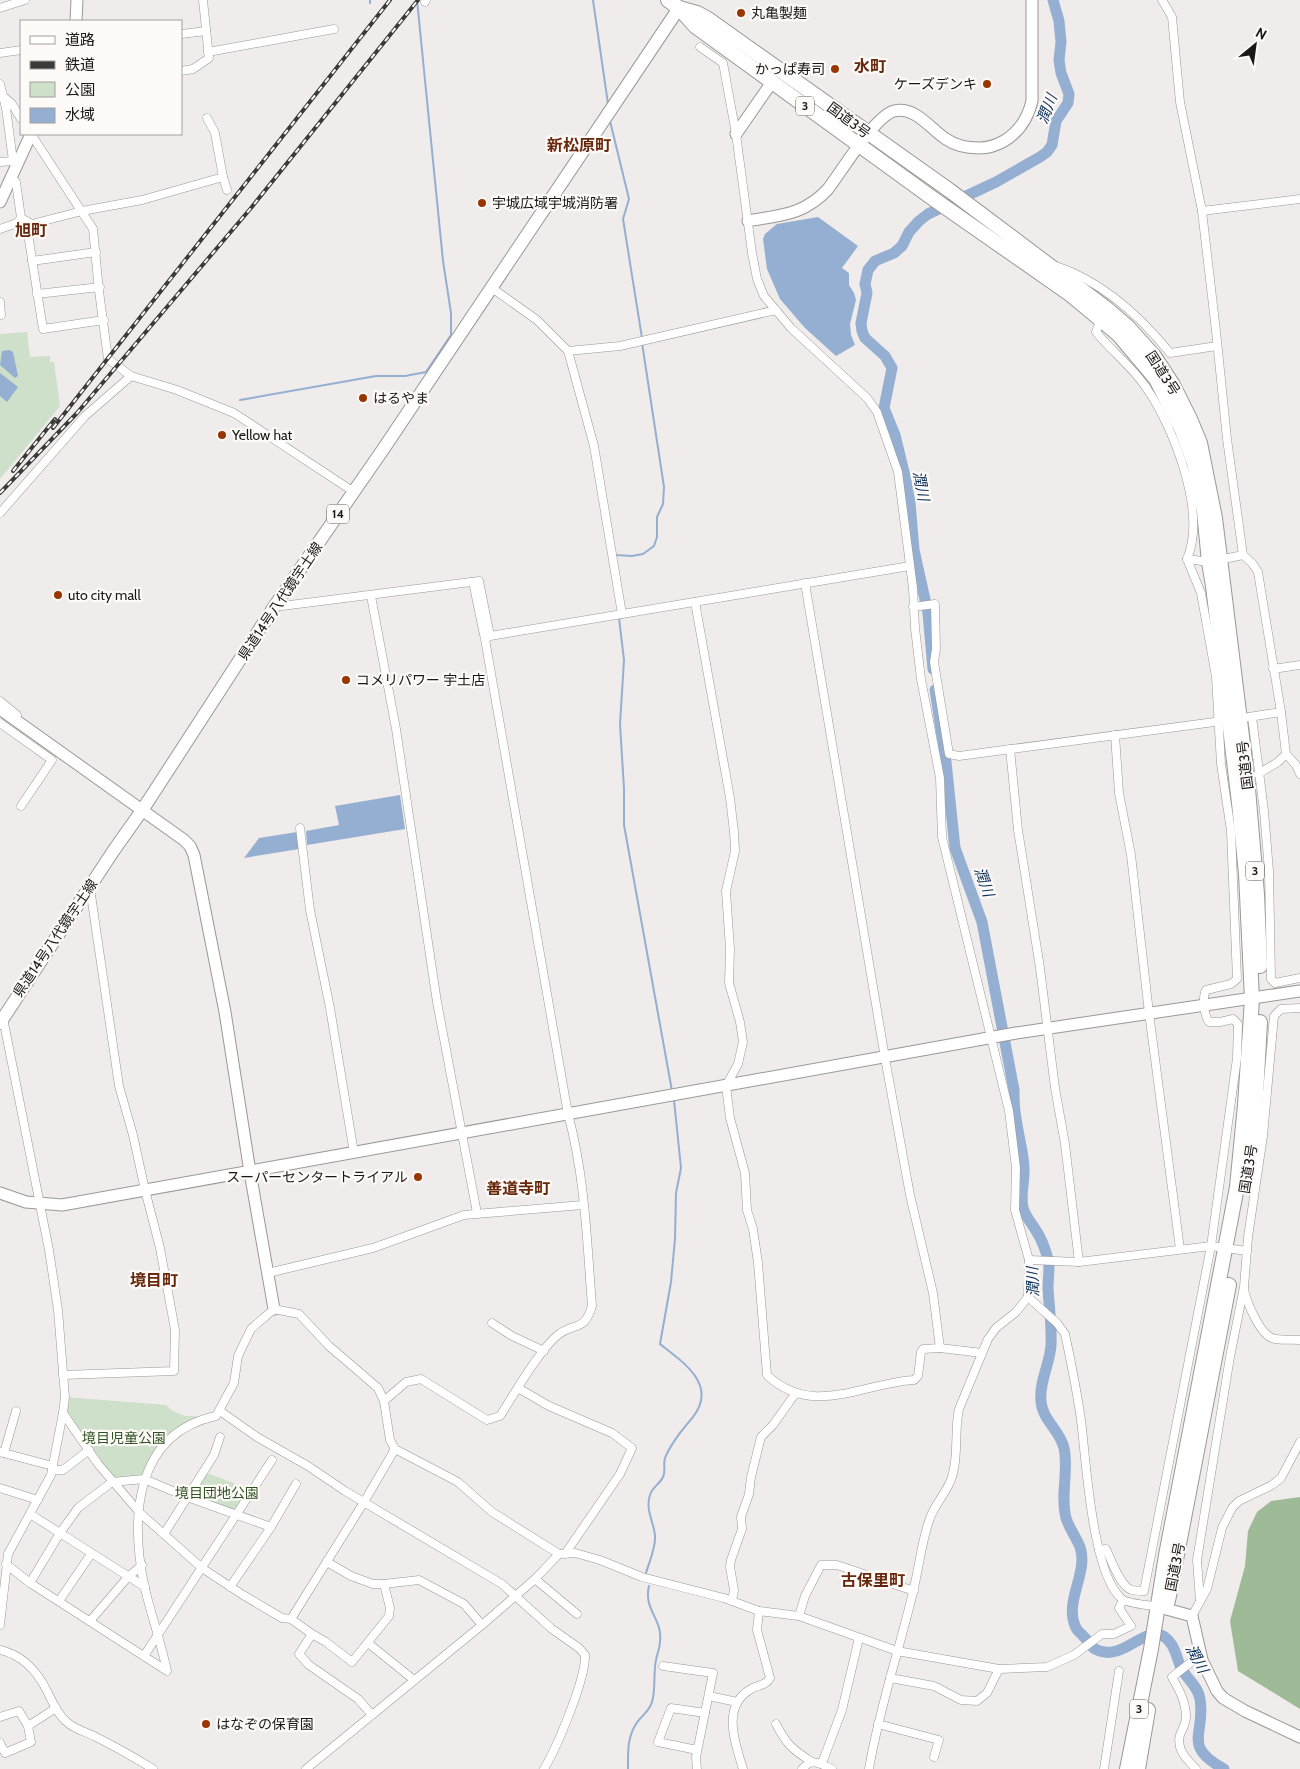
<svg xmlns="http://www.w3.org/2000/svg" width="1300" height="1769" font-family="Cabin,'Noto Sans JP',sans-serif">
	<style>
		.green { fill: #cee0c9 }
		.forest { fill: #9fba97 }
		.water { fill: #94afd1 }
		.lines { fill: none; stroke-linecap: round; stroke-linejoin: round }
		.stream { stroke: #94afd1; stroke-width: 2 }
		.river { stroke: #94afd1; stroke-width: 11 }
		.street-casing { stroke: #9b9896; stroke-width: 9 }
		.secondary-casing { stroke: #9b9896; stroke-width: 13 }
		.primary-casing { stroke: #9b9896; stroke-width: 14 }
		.highway-casing { stroke: #9b9896; stroke-width: 16 }
		.street { stroke: #fff; stroke-width: 8 }
		.secondary { stroke: #fff; stroke-width: 11 }
		.primary { stroke: #fff; stroke-width: 12 }
		.highway { stroke: #fff; stroke-width: 14 }
		.rail-casing { stroke: #3b3a39; stroke-width: 4 }
		.rail { stroke: #fdfaf8; stroke-width: 2; stroke-dasharray: 5.5; stroke-linecap: butt }
		.poi-dot { fill: #993501; stroke: #fdfaf8; stroke-width: 2 }
		.labels { text-anchor: middle; stroke-width: 4.5; stroke-linejoin: round; paint-order: stroke }
		.shield { fill: #fdfaf8; stroke: #5d5c5a; stroke-width: 1 }
		.shield-label { font-size: 12px; font-weight: bold; fill: #191817 }
		.poi-label { font-size: 14px; fill: #191817; stroke: #fdfaf8; text-anchor: start }
		.street-label { font-size: 14px; fill: #191817; stroke: #fdfaf8 }
		.park-label { font-size: 14px; fill: #2f5423; stroke: #fdfaf8 }
		.water-label { font-size: 15px; font-style: italic; fill: #0a305b; stroke: #fdfaf8 }
		.quarter-label { font-size: 16px; font-weight: bold; fill: #67270b; stroke: #fdfaf8 }
	</style>
	<rect width="100%" height="100%" fill="#efeceb"/>
	<!-- green -->
	<g class="green">
		<path d="M 27,332 L 30,357 L 50,356 L 50,362 L 54,362 L 60,406 L 0,479 L 0,334 Z"/>
		<path d="M 65,1397 L 166,1405 C 175,1415 187,1417 200,1416 L 201,1420 L 165,1444 L 144,1479 L 112,1482 L 63,1413 Z"/>
		<path d="M 204,1472 L 252,1490 L 236,1515 L 187,1498 Z"/>
	</g>
	<!-- forest -->
	<path class="forest" d="M 1300,1497 L 1300,1709 L 1238,1671 L 1230,1621 L 1245,1566 L 1248,1531 L 1257,1512 L 1271,1501 Z"/>
	<!-- water -->
	<g class="water">
		<path d="M 818,217 L 858,246 L 842,268 L 849,273 L 849,285 L 854,293 L 856,300 L 850,324 L 851,335 L 855,345 L 836,356 L 805,328 L 780,299 L 767,269 L 763,239 L 765,234 L 777,224 Z"/>
		<path d="M 9,350 L 13,352 L 18,376 L 15,378 L 0,365 L 2,351 Z"/>
		<path d="M 0,373 L 18,387 L 7,402 L 0,396 Z"/>
		<path d="M 400,795 L 405,829 L 307,845 L 306,831 L 339,825 L 335,806 Z"/>
		<path d="M 297,832 L 299,849 L 244,858 L 259,838 Z"/>
	</g>
	<g class="lines">
		<!-- stream -->
		<g class="stream">
			<path d="M 593,0 L 608,104"/>
			<path d="M 370,3 L 370,0"/>
			<path d="M 610,121 L 629,199 L 623,219 L 642,338"/>
			<path d="M 240,400 L 376,376 L 405,376 L 426,372 L 451,335 L 451,313 L 443,261 L 417,0"/>
			<path d="M 615,555 L 632,556 L 643,554 L 654,546 L 657,537 L 657,517 L 663,504 L 664,487 L 642,343"/>
			<path d="M 619,618 L 624,660 L 620,724 L 624,789 L 624,825 L 672,1091"/>
			<path d="M 646,1573 C 649,1562 656,1548 655,1536 C 654,1522 645,1510 650,1495 C 652,1487 660,1484 663,1477 C 666,1471 663,1464 665,1458 C 671,1443 683,1429 693,1417 C 718,1385 683,1362 660,1344 L 671,1282 L 675,1239 L 676,1193 L 681,1168 L 674,1100"/>
			<path d="M 628,1769 C 628,1753 627,1738 636,1724 C 641,1716 649,1712 652,1702 C 656,1689 653,1674 656,1660 C 657,1654 660,1648 660,1641 C 663,1620 643,1609 649,1586"/>
		</g>
		<!-- river -->
		<g class="river">
			<path d="M 933,669 L 928,613 L 914,550 L 910,503 L 905,476 L 895,435 L 884,408 L 892,368 L 885,356 L 865,338 L 862,331 L 861,323 L 867,293 L 865,284 L 868,270 L 875,261 L 894,253 L 902,246 L 909,232 L 919,221 L 928,214 L 996,182 L 1040,157 L 1047,152 L 1052,145 L 1056,121 L 1068,103 L 1069,94 L 1061,73 L 1059,60 L 1061,42 L 1059,21 L 1053,0"/>
			<path d="M 935,690 L 946,762 L 955,848 L 982,922 L 1014,1090 C 1014,1099 1014,1109 1016,1118 C 1018,1135 1023,1150 1024,1167 C 1025,1180 1020,1194 1023,1208 C 1025,1215 1031,1223 1035,1229 C 1042,1239 1048,1255 1049,1267 C 1049,1274 1048,1281 1048,1288 C 1049,1307 1052,1326 1051,1345 C 1050,1364 1039,1381 1041,1401 C 1042,1420 1060,1430 1064,1448 C 1069,1471 1060,1495 1066,1518 C 1069,1528 1076,1537 1080,1547 C 1089,1573 1063,1602 1076,1628 C 1078,1632 1081,1633 1084,1637 C 1088,1640 1090,1646 1095,1649 C 1126,1666 1150,1612 1172,1645 C 1176,1652 1178,1661 1181,1668 C 1187,1679 1198,1686 1200,1699 C 1206,1735 1181,1745 1224,1769"/>
		</g>
		<!-- street casing -->
		<g class="street-casing">
			<g id="street">
				<path d="M 1162,0 L 1172,17 L 1180,102 L 1202,211 L 1216,331 L 1227,439 L 1243,555 L 1252,563 L 1258,572 L 1281,712 L 1286,754 L 1296,765 L 1300,774"/>
				<path d="M 425,2 L 426,0"/>
				<path d="M 0,8 L 25,0"/>
				<path d="M 181,34 L 206,31"/>
				<path d="M 700,47 L 723,63 L 736,134 L 752,253 L 757,279 L 764,296 L 791,328 L 867,398 L 877,412 L 898,472 L 913,588 L 915,628 L 921,679 L 940,778 L 942,837 L 1009,1111 L 1016,1168 L 1015,1210 L 1029,1260 L 1028,1297 L 1016,1312 L 996,1328 L 988,1339 L 959,1409 C 954,1431 959,1456 952,1477 C 947,1493 933,1506 929,1521 C 921,1544 919,1568 913,1592 C 899,1651 879,1709 869,1769"/>
				<path d="M 208,52 L 334,29"/>
				<path d="M 0,53 L 21,50"/>
				<path d="M 181,71 L 193,69 L 209,58 L 203,0"/>
				<path d="M 0,84 L 6,108 L 13,161 L 17,163"/>
				<path d="M 4,97 L 12,104 L 21,119"/>
				<path d="M 31,134 L 93,229 L 99,291 L 108,359 L 131,376"/>
				<path d="M 0,162 L 13,161"/>
				<path d="M 11,177 L 16,182 L 21,218 L 32,224 L 82,211 L 142,200 L 223,177 L 215,133 L 207,118"/>
				<path d="M 223,177 L 227,190"/>
				<path d="M 1202,211 L 1300,199"/>
				<path d="M 26,221 L 43,329 L 104,320"/>
				<path d="M 0,229 L 17,223 L 21,218"/>
				<path d="M 32,261 L 96,252"/>
				<path d="M 1056,266 C 1101,281 1140,316 1170,353 L 1217,346"/>
				<path d="M 492,288 L 537,320 L 568,351 L 594,446 L 622,614"/>
				<path d="M 37,294 L 100,287"/>
				<path d="M 0,302 L 1,315"/>
				<path d="M 568,351 L 620,346 L 776,310"/>
				<path d="M 0,513 L 85,416 L 131,376 L 177,390 L 234,413 L 354,492"/>
				<path d="M 1187,559 L 1209,562 L 1243,555"/>
				<path d="M 473,582 L 484,635"/>
				<path d="M 805,583 L 885,1058 L 910,1195 L 933,1293 L 940,1348 L 982,1353"/>
				<path d="M 371,596 L 396,729 L 437,1002 L 477,1213"/>
				<path d="M 695,602 L 730,798 L 734,832 L 735,851 L 726,891 L 730,949 L 729,983 L 740,1022 L 743,1042 L 738,1064 L 726,1086 L 730,1118 L 745,1173 L 747,1210 L 753,1229 L 758,1263 L 767,1375 C 812,1418 863,1383 914,1380 L 918,1376 L 921,1352 L 923,1349 L 940,1348"/>
				<path d="M 274,607 L 479,581 L 490,636"/>
				<path d="M 913,607 L 935,604 L 936,649 L 934,662 L 949,754 L 959,756 L 1222,721"/>
				<path d="M 1273,669 L 1300,665"/>
				<path d="M 0,701 L 17,715"/>
				<path d="M 1252,717 L 1264,811 L 1269,871 L 1271,979 L 1275,983 L 1300,978"/>
				<path d="M 1236,719 L 1281,712"/>
				<path d="M 0,723 L 52,760 L 21,806"/>
				<path d="M 1115,735 L 1119,793 L 1131,855 L 1149,1013 L 1180,1249"/>
				<path d="M 1010,749 L 1018,830 L 1040,968 L 1055,1088 L 1065,1144 L 1079,1262"/>
				<path d="M 1258,774 L 1278,762 L 1286,754"/>
				<path d="M 300,828 L 310,910 L 330,1008 L 354,1153"/>
				<path d="M 1029,1260 L 1079,1262 L 1211,1246 L 1247,1251"/>
				<path d="M 268,1273 L 373,1248 L 464,1215 L 583,1205"/>
				<path d="M 1244,1290 C 1247,1302 1259,1333 1272,1338 C 1279,1341 1292,1339 1300,1340"/>
				<path d="M 1028,1297 L 1057,1323 L 1065,1334 C 1071,1362 1077,1392 1081,1420 C 1086,1459 1092,1575 1122,1599 C 1128,1604 1150,1605 1159,1607"/>
				<path d="M 492,1323 L 512,1336 L 544,1351"/>
				<path d="M 63,1375 L 174,1371 L 175,1330 L 160,1248 L 145,1190 L 133,1135 L 119,1086 L 90,888"/>
				<path d="M 518,1388 L 549,1406 L 612,1433 L 632,1448 L 620,1474 L 565,1554"/>
				<path d="M 384,1401 L 406,1382 L 421,1379 L 487,1420 L 500,1416 C 515,1393 539,1350 559,1334 C 576,1322 584,1332 592,1306 C 587,1242 585,1176 568,1114 L 485,639 L 490,636 L 910,566"/>
				<path d="M 220,1411 L 257,1437 L 308,1466 L 345,1491 L 502,1584 L 552,1629 L 579,1648 L 585,1655 C 586,1679 557,1747 544,1769"/>
				<path d="M 63,1413 L 98,1464 L 140,1513 L 202,1568 L 243,1595 L 282,1618 L 291,1619 L 312,1634 L 299,1654 L 309,1665 L 358,1699 L 372,1715"/>
				<path d="M 0,1452 L 53,1466"/>
				<path d="M 4,1453 L 16,1411"/>
				<path d="M 52,1470 L 63,1470 L 89,1450"/>
				<path d="M 0,1488 L 38,1500"/>
				<path d="M 30,1514 L 60,1533 L 30,1583"/>
				<path d="M 164,1534 L 214,1455 L 220,1437"/>
				<path d="M 1099,1550 L 1106,1549 C 1111,1559 1120,1587 1132,1590 C 1136,1591 1141,1591 1144,1591 L 1211,1246 L 1237,1058 L 1238,1024 L 1233,1019 L 1220,1022 L 1209,1022 C 1204,1015 1202,998 1206,990 L 1231,984 L 1237,979 L 1231,831 L 1221,764 L 1216,677 L 1201,593 L 1187,559 C 1207,513 1174,428 1147,389 C 1133,367 1112,352 1096,332 L 1101,319"/>
				<path d="M 327,1562 L 351,1576 L 373,1584 L 384,1584 L 419,1580 L 464,1604 L 482,1625"/>
				<path d="M 6,1564 L 30,1583 L 167,1671 C 161,1643 152,1617 145,1589 C 130,1521 133,1434 216,1416 L 234,1383 L 238,1356 L 251,1329 L 274,1309 L 299,1314 L 329,1346 L 378,1388 L 384,1401 L 390,1440 L 395,1449 L 458,1482 L 492,1512 L 559,1554 L 575,1553 L 600,1560 L 642,1577 L 724,1598 L 759,1611 L 799,1616 L 897,1651 L 999,1669 L 1047,1667 L 1074,1655 L 1102,1634 L 1114,1634 L 1131,1626 L 1119,1608 L 1123,1600"/>
				<path d="M 535,1579 L 577,1614"/>
				<path d="M 145,1587 L 60,1533 L 78,1508 L 112,1482 L 144,1479 L 187,1497 L 271,1527 L 296,1484"/>
				<path d="M 230,1587 L 271,1527"/>
				<path d="M 59,1601 L 91,1554"/>
				<path d="M 732,1601 L 734,1590 L 730,1567 L 731,1560 L 742,1529 L 741,1517 L 749,1494 L 751,1477 L 761,1437 L 773,1425 L 795,1394"/>
				<path d="M 1200,1601 L 1197,1560 L 1230,1357 L 1244,1287 L 1248,1237 L 1263,1136 L 1274,1016 L 1281,1009 L 1300,1008"/>
				<path d="M 799,1616 L 805,1596 L 821,1565 L 837,1565 L 914,1591"/>
				<path d="M 1192,1616 L 1207,1589 L 1222,1528 L 1232,1508 L 1239,1501 L 1272,1485 L 1281,1478 L 1300,1442"/>
				<path d="M 291,1619 L 364,1502 L 395,1449"/>
				<path d="M 90,1621 L 128,1577 L 142,1565"/>
				<path d="M 0,1625 L 8,1554 L 51,1475 L 63,1413 L 65,1397 L 58,1310 L 49,1250 L 3,1018"/>
				<path d="M 312,1634 L 326,1642 L 352,1662 L 389,1616 L 390,1608 L 384,1584"/>
				<path d="M 368,1643 L 414,1680"/>
				<path d="M 0,1650 C 22,1655 37,1671 47,1691 C 53,1703 58,1715 68,1723 C 76,1730 87,1732 96,1737 C 116,1747 134,1757 153,1769"/>
				<path d="M 144,1656 L 272,1460"/>
				<path d="M 663,1666 L 713,1673 L 696,1757 L 697,1769"/>
				<path d="M 890,1678 L 934,1686 L 961,1700 L 977,1701 L 987,1693 L 999,1669"/>
				<path d="M 709,1696 L 737,1702"/>
				<path d="M 0,1717 L 19,1711 L 28,1726 L 31,1742 L 5,1753 L 0,1743"/>
				<path d="M 776,1724 C 786,1744 793,1750 812,1762"/>
				<path d="M 878,1724 L 939,1740 L 934,1757"/>
				<path d="M 28,1726 L 56,1708"/>
				<path d="M 697,1750 L 658,1742 L 671,1708 L 705,1713"/>
				<path d="M 821,1764 L 832,1769"/>
				<path d="M 306,1769 L 482,1625 L 535,1579 L 559,1554"/>
				<path d="M 743,1769 C 735,1743 721,1706 751,1689 C 758,1685 767,1685 770,1678 L 757,1630 L 759,1611"/>
				<path d="M 802,1769 C 809,1762 812,1761 821,1764 L 824,1758 L 842,1710 L 859,1638"/>
				<path d="M 1104,1769 L 1119,1671"/>
				<path d="M 1196,1769 C 1187,1759 1176,1750 1180,1735 C 1182,1729 1186,1724 1186,1717 C 1186,1701 1179,1690 1172,1677 L 1195,1659 L 1202,1660"/>
			</g>
		</g>
		<!-- secondary casing -->
		<g class="secondary-casing">
			<g id="secondary">
				<path d="M 76,21 L 77,0"/>
				<path d="M 736,134 L 772,82"/>
				<path d="M 0,202 L 31,134"/>
				<path d="M 748,221 C 781,215 804,215 828,189 C 841,172 875,116 894,111 C 916,106 930,129 946,139 C 956,146 967,148 979,148 C 988,148 997,145 1004,141 C 1019,132 1028,118 1032,101 L 1032,0"/>
				<path d="M 0,709 L 184,840 L 190,846 L 194,855 L 225,1012 L 250,1172 L 274,1309"/>
				<path d="M 0,1193 L 26,1202 L 62,1205 L 1016,1033 L 1300,991"/>
				<path d="M 1159,1607 L 1192,1616 L 1202,1660 L 1217,1691 L 1223,1698 L 1245,1711 L 1300,1737"/>
			</g>
		</g>
		<!-- primary casing -->
		<g class="primary-casing">
			<path id="primary" d="M 0,1023 L 114,850 L 143,809 L 274,607 L 384,448 L 679,8"/>
		</g>
		<!-- highway casing -->
		<g class="highway-casing">
			<g id="highway">
				<path d="M 668,0 L 679,8 L 695,26 L 935,200 L 1071,295 L 1118,334 L 1156,379 L 1182,430 L 1194,463 L 1204,511 L 1209,562 L 1213,586 L 1239,803 L 1246,874 L 1252,999 L 1245,1105 L 1237,1187 L 1166,1555 L 1151,1649 L 1127,1769"/>
				<path d="M 679,8 L 697,13 L 708,19 L 949,190 L 1106,308 L 1127,326 L 1154,356 L 1173,385 L 1190,419 L 1200,443 L 1215,518 L 1247,777 L 1257,894 L 1260,966"/>
				<path d="M 1247,1173 L 1254,1132 L 1260,1022"/>
				<path d="M 1168,1601 L 1229,1285"/>
				<path d="M 1138,1769 L 1148,1710"/>
			</g>
		</g>
		<!-- street -->
		<use href="#street" class="street"/>
		<!-- secondary -->
		<use href="#secondary" class="secondary"/>
		<!-- primary -->
		<use href="#primary" class="primary"/>
		<!-- highway -->
		<use href="#highway" class="highway"/>
		<!-- rail casing -->
		<g class="rail-casing">
			<g id="rail">
				<path d="M 53,428 L 390,0"/>
				<path d="M 13,471 L 55,419"/>
				<path d="M 0,493 L 77,413 L 251,208 L 418,0"/>
			</g>
		</g>
		<!-- rail -->
		<use href="#rail" class="rail"/>
	</g>
	<!-- markers -->
	<g class="poi-dot">
		<circle cx="741" cy="13" r="5"/>
		<circle cx="835" cy="69" r="5"/>
		<circle cx="987" cy="84" r="5"/>
		<circle cx="482" cy="203" r="5"/>
		<circle cx="363" cy="398" r="5"/>
		<circle cx="222" cy="435" r="5"/>
		<circle cx="58" cy="595" r="5"/>
		<circle cx="346" cy="680" r="5"/>
		<circle cx="418" cy="1177" r="5"/>
		<circle cx="206" cy="1724" r="5"/>
	</g>
	<g class="labels">
		<!-- shield labels -->
		<g class="shield">
			<rect x="796" y="96.5" width="18" height="19" rx="4"/>
			<rect x="327" y="504.5" width="22" height="19" rx="4"/>
			<rect x="1246" y="861.5" width="18" height="19" rx="4"/>
			<rect x="1130" y="1699.5" width="18" height="19" rx="4"/>
		</g>
		<g class="shield-label">
			<text x="805" y="110">3</text>
			<text x="338" y="518">14</text>
			<text x="1255" y="875">3</text>
			<text x="1139" y="1713">3</text>
		</g>
		<!-- poi labels -->
		<g class="poi-label">
			<text x="751" y="18">丸亀製麺</text>
			<text x="825" y="74" text-anchor="end">かっぱ寿司</text>
			<text x="977" y="89" text-anchor="end">ケーズデンキ</text>
			<text x="492" y="208">宇城広域宇城消防署</text>
			<text x="373" y="403">はるやま</text>
			<text x="232" y="440">Yellow hat</text>
			<text x="68" y="600">uto city mall</text>
			<text x="356" y="685">コメリパワー 宇土店</text>
			<text x="408" y="1182" text-anchor="end">スーパーセンタートライアル</text>
			<text x="216" y="1729">はなぞの保育園</text>
		</g>
		<!-- street labels -->
		<g class="street-label">
			<text transform="translate(849 120) rotate(36)" y="5">国道3号</text>
			<text transform="translate(1163 373) rotate(57)" y="5">国道3号</text>
			<text transform="translate(280 601) rotate(-56)" y="5">県道14号八代鏡宇土線</text>
			<text transform="translate(1245 765) rotate(-97)" y="5">国道3号</text>
			<text transform="translate(55 938) rotate(-56)" y="5">県道14号八代鏡宇土線</text>
			<text transform="translate(1248 1169) rotate(-81)" y="5">国道3号</text>
			<text transform="translate(1175 1567) rotate(-79)" y="5">国道3号</text>
		</g>
		<!-- park labels -->
		<g class="park-label">
			<text x="124" y="1443">境目児童公園</text>
			<text x="217" y="1498">境目団地公園</text>
		</g>
		<!-- water labels -->
		<g class="water-label">
			<text transform="translate(1047 109) rotate(-69)" y="5">潤川</text>
			<text transform="translate(921 486) rotate(79)" y="5">潤川</text>
			<text transform="translate(984 882) rotate(70)" y="5">潤川</text>
			<text transform="translate(1033 1282) rotate(-92)" y="5">潤川</text>
			<text transform="translate(1197 1659) rotate(62)" y="5">潤川</text>
		</g>
		<!-- quarter labels -->
		<g class="quarter-label">
			<text x="870" y="72">水町</text>
			<text x="579" y="151">新松原町</text>
			<text x="31" y="236">旭町</text>
			<text x="518" y="1194">善道寺町</text>
			<text x="154" y="1286">境目町</text>
			<text x="873" y="1586">古保里町</text>
		</g>
	</g>
	<!-- legend -->
	<rect x="20" y="20" width="162" height="115" fill="#fdfaf8" stroke="#a2a09e"/>
	<rect x="30" y="36" width="25" height="8" fill="#ffffff" stroke="#a2a09e"/>
	<text x="65" y="45" font-size="15" fill="#191817">道路</text>
	<rect x="30" y="61" width="25" height="8" fill="#3b3a39" stroke="#a2a09e"/>
	<text x="65" y="70" font-size="15" fill="#191817">鉄道</text>
	<rect x="30" y="82" width="25" height="15" fill="#cee0c9" stroke="#a2a09e"/>
	<text x="65" y="95" font-size="15" fill="#191817">公園</text>
	<rect x="30" y="108" width="25" height="15" fill="#94afd1" stroke="#a2a09e"/>
	<text x="65" y="120" font-size="15" fill="#191817">水域</text>
	<!-- north arrow -->
	<g transform="translate(1255 45) rotate(29)" stroke="#fdfaf8" stroke-width="4" paint-order="stroke">
	<path d="M0-4L9 19L0 12L-9 19Z" fill="#191817"/>
	<text y="-8" font-size="14" font-weight="bold" text-anchor="middle" fill="#191817">N</text>
	</g>
</svg>
